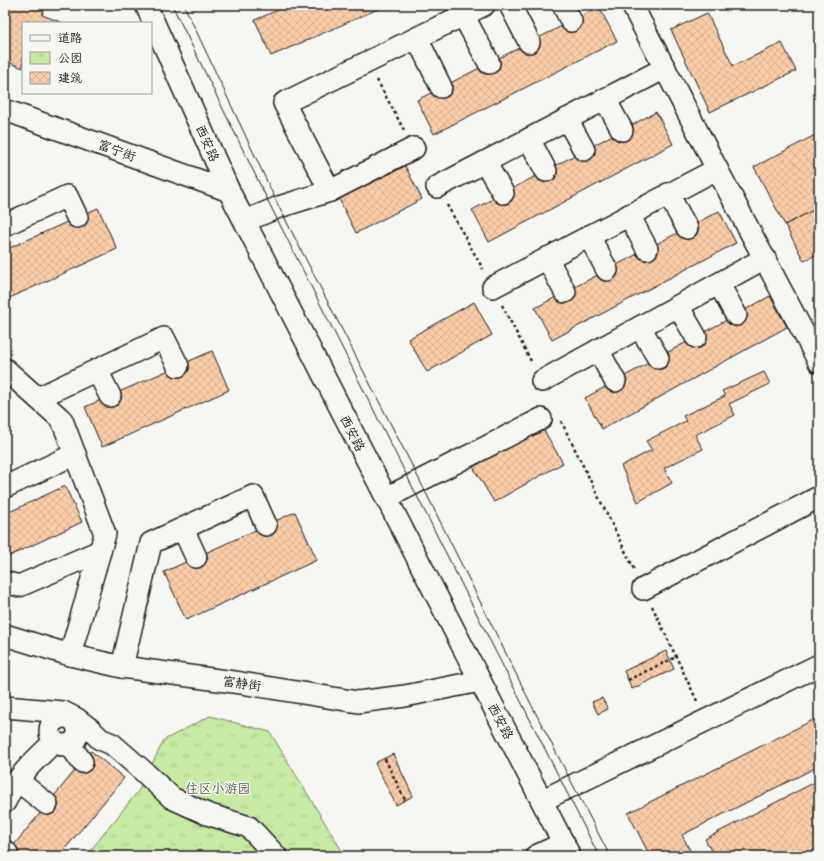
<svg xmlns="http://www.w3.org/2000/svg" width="824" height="861" font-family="Sriracha,'LXGW WenKai TC',sans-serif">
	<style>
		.park { fill: url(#park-tufts); stroke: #728360 }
		.building { fill: url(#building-cross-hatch); stroke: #1c1c1c }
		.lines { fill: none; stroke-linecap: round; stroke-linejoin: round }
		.minor-casing { stroke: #1c1c1c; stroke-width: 24 }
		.path { stroke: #1c1c1c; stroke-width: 2.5; stroke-dasharray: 3 3; stroke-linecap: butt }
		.minor { stroke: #f6f6f2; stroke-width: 21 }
		.tram { stroke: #1c1c1c; stroke-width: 1 }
		.labels { text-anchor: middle; stroke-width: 3; stroke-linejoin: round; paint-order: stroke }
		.street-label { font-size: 13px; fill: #1c1c1c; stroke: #f6f6f2 }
		.park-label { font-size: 13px; fill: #4f5a45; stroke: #f6f6f2 }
	</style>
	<defs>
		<pattern id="park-tufts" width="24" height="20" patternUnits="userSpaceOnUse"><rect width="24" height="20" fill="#c7eaa4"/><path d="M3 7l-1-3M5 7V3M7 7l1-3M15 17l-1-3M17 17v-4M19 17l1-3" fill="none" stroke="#aac88d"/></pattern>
		<pattern id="building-cross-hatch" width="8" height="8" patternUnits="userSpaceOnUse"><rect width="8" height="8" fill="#facda9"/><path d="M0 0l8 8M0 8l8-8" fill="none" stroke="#d6af91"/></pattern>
	</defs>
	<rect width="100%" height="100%" fill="#f6f6f2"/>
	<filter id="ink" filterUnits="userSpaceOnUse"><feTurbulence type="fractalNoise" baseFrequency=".025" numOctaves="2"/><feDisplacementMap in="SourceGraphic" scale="8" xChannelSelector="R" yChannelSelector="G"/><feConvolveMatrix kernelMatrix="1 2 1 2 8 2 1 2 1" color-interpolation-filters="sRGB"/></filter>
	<g filter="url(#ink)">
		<!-- park -->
		<path class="park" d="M 210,716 L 270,732 L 345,856 L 86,856 L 139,790 L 164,740 Z"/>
		<!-- building -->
		<g class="building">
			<path d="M 5,5 L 46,5 L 42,15 L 63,23 L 23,23 L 23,68 L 5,61 Z"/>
			<path d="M 289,5 L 387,5 L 271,56 L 255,20 Z"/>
			<path d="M 599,7 L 617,41 L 434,134 L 417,100 Z"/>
			<path d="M 707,13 L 733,66 L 782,43 L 796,71 L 710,112 L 671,30 Z"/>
			<path d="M 656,112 L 673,144 L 489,242 L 472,210 Z"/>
			<path d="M 819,133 L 819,207 L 785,225 L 754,167 Z"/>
			<path d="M 405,166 L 422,199 L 356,233 L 339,199 Z"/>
			<path d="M 819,207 L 819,253 L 804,261 L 785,225 Z"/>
			<path d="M 98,208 L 117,249 L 5,300 L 5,250 Z"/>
			<path d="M 719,211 L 736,243 L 552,340 L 535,308 Z"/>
			<path d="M 770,296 L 787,327 L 602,429 L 585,398 Z"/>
			<path d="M 474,302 L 492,335 L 427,372 L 408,339 Z"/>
			<path d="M 212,351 L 229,390 L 102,447 L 85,407 Z"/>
			<path d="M 764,372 L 770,384 L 729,404 L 735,415 L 695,435 L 703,449 L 664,468 L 672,483 L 638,502 L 621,466 L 652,450 L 646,441 L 686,421 L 683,416 L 725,396 L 722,391 Z"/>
			<path d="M 542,427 L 563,463 L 494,502 L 473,467 Z"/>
			<path d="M 65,486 L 82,522 L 5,558 L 5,514 Z"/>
			<path d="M 295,512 L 317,560 L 186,620 L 164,572 Z"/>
			<path d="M 666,651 L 674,669 L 632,689 L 624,671 Z"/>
			<path d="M 602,698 L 608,709 L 598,714 L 592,702 Z"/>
			<path d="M 819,717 L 819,766 L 682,835 L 693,856 L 650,856 L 628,813 Z"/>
			<path d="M 91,751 L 124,778 L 59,856 L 5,856 Z"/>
			<path d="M 393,754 L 413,796 L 396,805 L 375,763 Z"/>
			<path d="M 819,780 L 819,856 L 714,856 L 705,839 Z"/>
		</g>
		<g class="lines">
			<!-- minor casing -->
			<g class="minor-casing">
				<g id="minor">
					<path d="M 146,5 L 229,191 L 570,856"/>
					<path d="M 510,5 L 529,42"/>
					<path d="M 563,5 L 571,21"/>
					<path d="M 632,5 L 717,169 L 819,362"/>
					<path d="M 463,15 L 489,63"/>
					<path d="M 417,38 L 441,87"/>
					<path d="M 605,99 L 622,130"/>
					<path d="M 5,110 L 229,191"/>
					<path d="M 567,119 L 584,150"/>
					<path d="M 529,139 L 546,171"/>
					<path d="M 485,162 L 503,193"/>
					<path d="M 437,187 L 665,68"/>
					<path d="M 330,191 L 414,148"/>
					<path d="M 668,194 L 687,228"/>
					<path d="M 629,215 L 647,249"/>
					<path d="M 245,221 L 279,207 L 330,191 L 284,103 L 484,5"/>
					<path d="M 5,225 L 67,196 L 77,217"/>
					<path d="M 589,236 L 607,270"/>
					<path d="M 547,258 L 565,292"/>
					<path d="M 719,284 L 736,315"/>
					<path d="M 493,287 L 717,169"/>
					<path d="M 678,306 L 696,337"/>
					<path d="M 640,327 L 658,358"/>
					<path d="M 598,350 L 615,381"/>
					<path d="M 5,369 L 62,420 L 105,534 L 70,655"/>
					<path d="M 97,370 L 110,396"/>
					<path d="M 542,381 L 765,258"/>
					<path d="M 38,398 L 164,338 L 178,366"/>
					<path d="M 5,487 L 75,454"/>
					<path d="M 386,498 L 541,419"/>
					<path d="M 183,529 L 196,557"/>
					<path d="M 5,582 L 19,586 L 100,551"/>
					<path d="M 643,589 L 819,497"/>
					<path d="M 5,635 L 70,655 L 122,667 L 241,683 L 358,702 L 405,696 L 480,681"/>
					<path d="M 122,667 L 151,543 L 253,496 L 266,525"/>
					<path d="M 5,707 L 63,712 L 77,719 L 90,729 L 100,739 L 112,744 L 142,770 L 172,798 L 207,814 L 249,827 L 276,856"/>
					<circle cx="64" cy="731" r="14"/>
					<path d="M 70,745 L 82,762"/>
					<path d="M 17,780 L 47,804"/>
					<path d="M 543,800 L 819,665"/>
					<path d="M 5,802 C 16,777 35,760 54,742"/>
					<path d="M 5,851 L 7,853"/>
					<path d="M 536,856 L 564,843"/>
				</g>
			</g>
			<!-- path -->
			<g class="path">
				<path d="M 668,6 L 671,5"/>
				<path d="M 377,80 L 404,130"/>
				<path d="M 447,205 L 483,269"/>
				<path d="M 502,305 L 532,363"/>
				<path d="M 561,421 L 635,571"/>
				<path d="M 652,606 L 698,703"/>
				<path d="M 628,680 L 676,657"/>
				<path d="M 385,759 L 405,800"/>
			</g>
			<!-- minor -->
			<use href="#minor" class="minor"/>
			<!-- tram -->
			<g class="tram">
				<path d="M 172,5 L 272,209 L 599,856"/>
				<path d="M 184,5 L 279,207 L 420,481 L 533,708 L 610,856"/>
			</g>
		</g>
	</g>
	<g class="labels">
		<!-- street labels -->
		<g class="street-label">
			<text transform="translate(208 143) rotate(66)" y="5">西安路</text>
			<text transform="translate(117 150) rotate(20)" y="5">富宁街</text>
			<text transform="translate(353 433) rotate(63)" y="5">西安路</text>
			<text transform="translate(242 683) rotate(8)" y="5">富静街</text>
			<text transform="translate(501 721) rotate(62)" y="5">西安路</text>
		</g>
		<!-- park labels -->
		<g class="park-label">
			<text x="218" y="793">住区小游园</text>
		</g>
	</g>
	<!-- margin -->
	<rect width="824" height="861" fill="none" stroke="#f6f6f2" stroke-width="20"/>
	<rect x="10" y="10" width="804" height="841" fill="none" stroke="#1c1c1c" stroke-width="1.5" filter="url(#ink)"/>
	<!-- legend -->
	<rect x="22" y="22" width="130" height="72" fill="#f6f6f2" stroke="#9f9f9c"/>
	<rect x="30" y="35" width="20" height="6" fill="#f6f6f2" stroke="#9f9f9c"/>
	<text x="58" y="42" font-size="12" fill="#1c1c1c">道路</text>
	<rect x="30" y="52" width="20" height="12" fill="url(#park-tufts)" stroke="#9f9f9c"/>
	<text x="58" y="62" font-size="12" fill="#1c1c1c">公园</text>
	<rect x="30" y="72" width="20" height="12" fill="url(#building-cross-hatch)" stroke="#9f9f9c"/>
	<text x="58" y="82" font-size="12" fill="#1c1c1c">建筑</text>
</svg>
